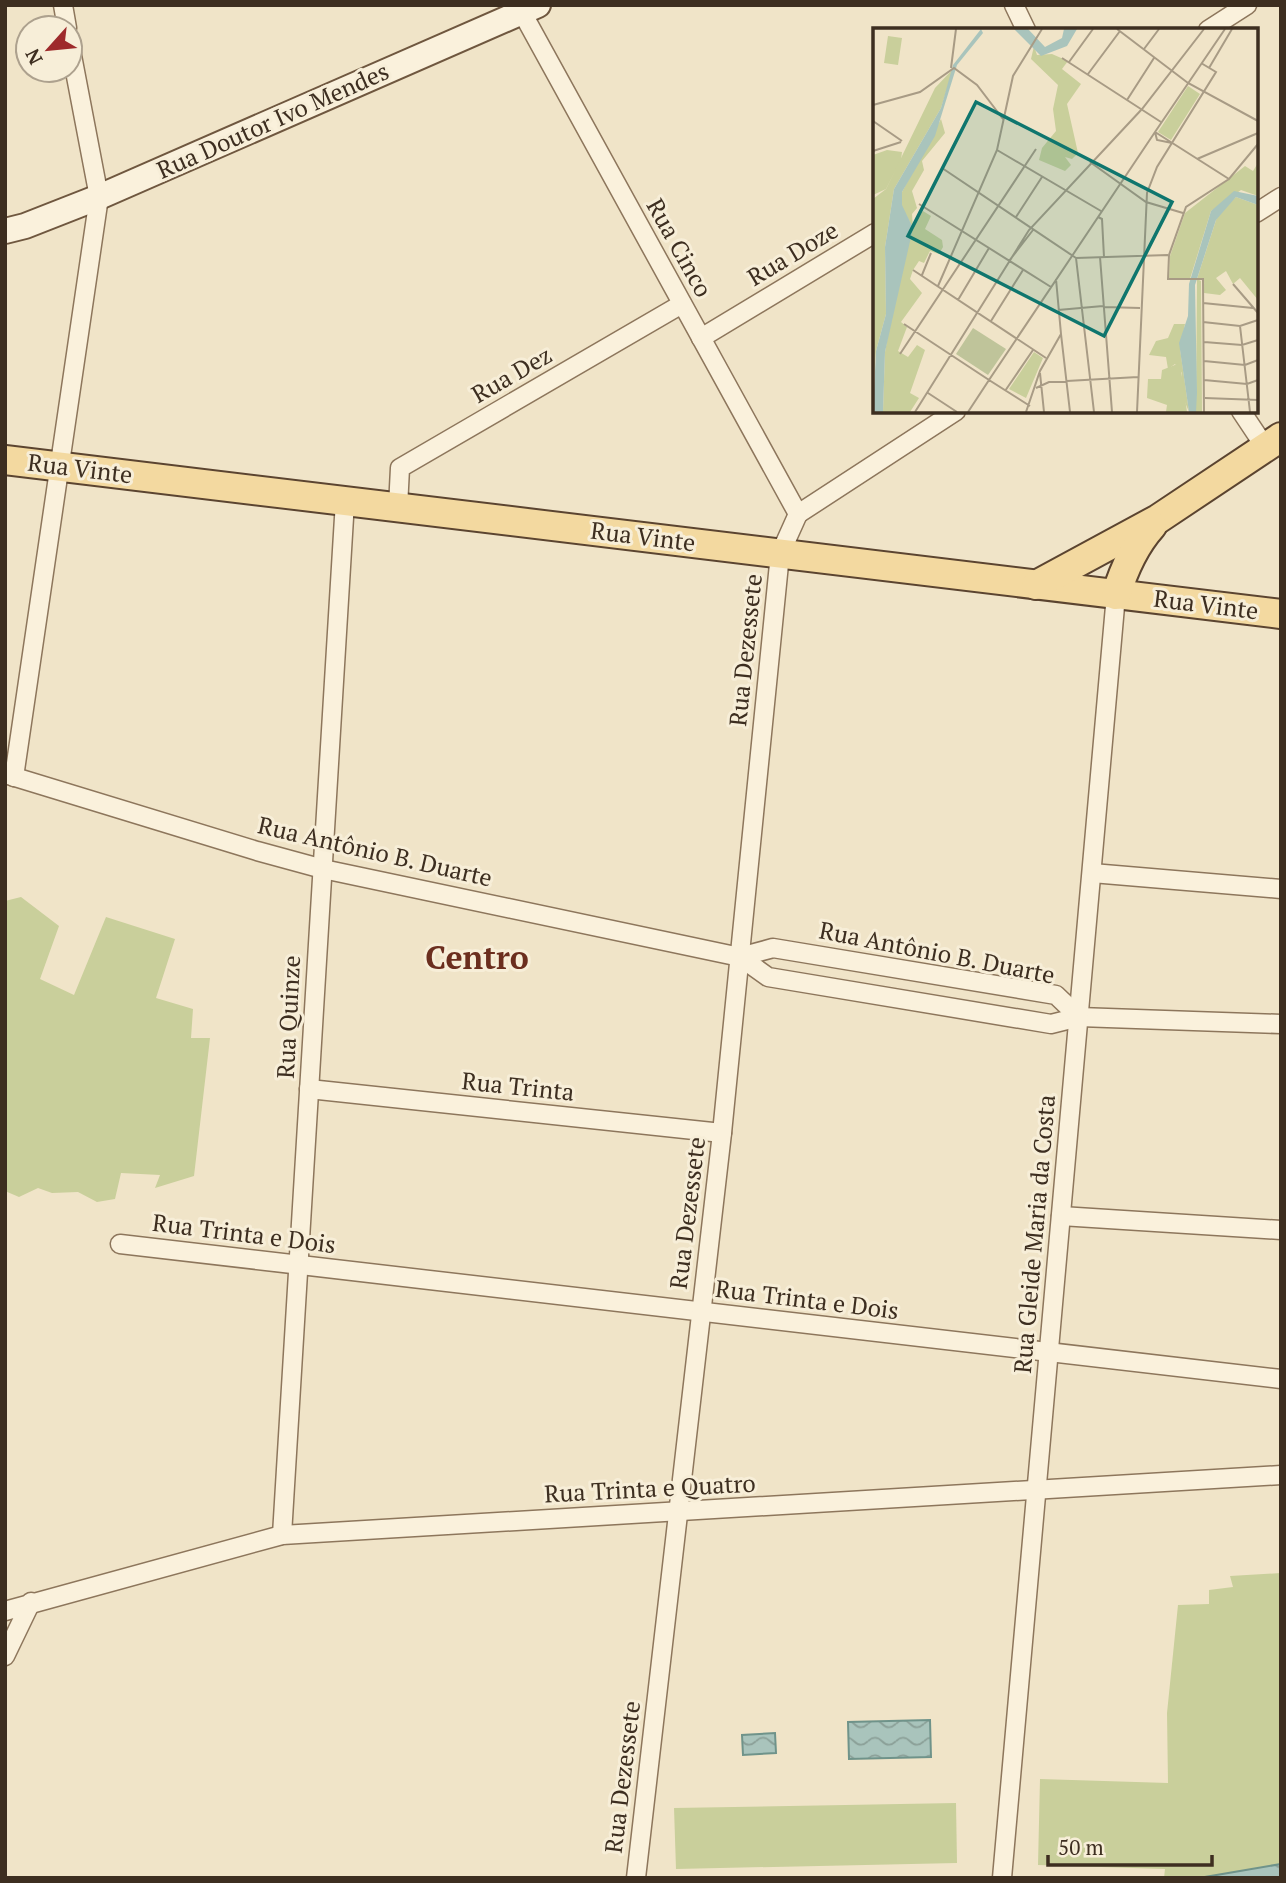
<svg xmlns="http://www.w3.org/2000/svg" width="1286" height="1883" font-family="'PT Serif',serif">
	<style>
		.grass { fill: #c9cf9b }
		.water { fill: url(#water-waves); stroke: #6f938a; stroke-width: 2 }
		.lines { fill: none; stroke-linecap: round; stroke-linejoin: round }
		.street-casing { stroke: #8d765c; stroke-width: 21 }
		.secondary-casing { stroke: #6f573f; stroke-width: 28 }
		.primary-casing { stroke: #5b4430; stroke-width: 32 }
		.street { stroke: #faf1dc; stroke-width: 18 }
		.secondary { stroke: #faf1dc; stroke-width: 24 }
		.primary { stroke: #f3d9a0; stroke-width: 28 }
		.labels { text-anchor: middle; stroke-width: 6; stroke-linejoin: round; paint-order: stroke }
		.street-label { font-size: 24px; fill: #3d2e20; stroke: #f7eed8 }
		.district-label { font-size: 32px; font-weight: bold; fill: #6b2e1e; stroke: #f7eed8 }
		.inset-road { fill: none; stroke: #a89b85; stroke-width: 2 }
		.view { fill: #0f766e; fill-opacity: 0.15; stroke: #0f766e; stroke-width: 3.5 }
		.inset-edge { fill: none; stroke: #3d2e20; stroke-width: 3.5 }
	</style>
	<defs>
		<pattern id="water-waves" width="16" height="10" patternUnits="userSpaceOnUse" patternTransform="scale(1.75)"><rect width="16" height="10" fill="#a9c4bc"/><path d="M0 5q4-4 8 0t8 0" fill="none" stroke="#8ba098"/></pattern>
	</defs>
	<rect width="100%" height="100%" fill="#f0e4c8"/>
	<!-- grass -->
	<g class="grass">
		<path d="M 21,897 L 59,926 L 40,979 L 74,995 L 106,917 L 175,939 L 156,998 L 193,1009 L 191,1038 L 210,1038 L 194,1176 L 155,1188 L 160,1175 L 121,1173 L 115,1199 L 97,1202 L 78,1192 L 52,1193 L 38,1188 L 19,1197 L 5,1191 L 5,901 Z"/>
		<path d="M 1281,1573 L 1281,1866 L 1218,1878 L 1164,1878 L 1165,1869 L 1038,1865 L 1040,1779 L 1168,1783 L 1167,1713 L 1178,1605 L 1209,1604 L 1209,1590 L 1233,1587 L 1230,1576 Z"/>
		<path d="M 956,1803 L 957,1863 L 676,1869 L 674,1808 Z"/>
	</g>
	<!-- water -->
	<g class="water">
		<path d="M 930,1720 L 931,1757 L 849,1759 L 848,1722 Z"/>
		<path d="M 775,1733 L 776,1753 L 743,1755 L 742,1735 Z"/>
		<path d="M 1281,1864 L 1281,1878 L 1204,1878 L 1205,1877 Z"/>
	</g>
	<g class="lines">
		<!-- street casing -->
		<g class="street-casing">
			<g id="street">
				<path d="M 63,5 L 67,28"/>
				<path d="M 518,5 L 798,514"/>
				<path d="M 1014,5 L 1026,30"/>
				<path d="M 1208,30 L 1247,5"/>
				<path d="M 1256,213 L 1281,197"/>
				<path d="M 701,338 L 875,233"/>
				<path d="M 1241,411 L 1265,447"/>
				<path d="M 398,507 L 400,468 L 682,304"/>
				<path d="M 798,514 L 956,411"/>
				<path d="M 5,774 L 257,851 L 323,869 L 740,957 L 768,977 L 1051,1024 L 1079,1017 L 1281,1024"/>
				<path d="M 14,777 L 99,197 L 70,45"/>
				<path d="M 1092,873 L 1281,889"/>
				<path d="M 740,957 L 773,948 L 1056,995 L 1079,1017"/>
				<path d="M 309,1089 L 722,1133"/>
				<path d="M 1061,1216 L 1281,1230"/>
				<path d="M 120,1244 L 1281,1379"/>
				<path d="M 282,1535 L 345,501"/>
				<path d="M 5,1611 L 282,1535 L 1281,1475"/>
				<path d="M 5,1656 L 31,1602"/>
				<path d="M 636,1878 L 722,1133 L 780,554 L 798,514"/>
				<path d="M 1002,1878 L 1116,595"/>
			</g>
		</g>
		<!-- secondary casing -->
		<g class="secondary-casing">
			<path id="secondary" d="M 5,231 L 25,226 L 99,197 L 538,5"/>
		</g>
		<!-- primary casing -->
		<g class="primary-casing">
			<g id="primary">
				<path d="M 5,460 L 1281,614"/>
				<path d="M 1036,585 L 1158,519 L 1281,437"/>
				<path d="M 1116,595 C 1124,569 1134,546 1152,526"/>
			</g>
		</g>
		<!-- street -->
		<use href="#street" class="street"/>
		<!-- secondary -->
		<use href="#secondary" class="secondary"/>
		<!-- primary -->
		<use href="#primary" class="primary"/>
	</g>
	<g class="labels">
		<!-- street labels -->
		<g class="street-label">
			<text transform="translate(273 121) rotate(-24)" y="8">Rua Doutor Ivo Mendes</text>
			<text transform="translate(679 248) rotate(61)" y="8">Rua Cinco</text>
			<text transform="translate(793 254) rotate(-31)" y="8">Rua Doze</text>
			<text transform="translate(512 375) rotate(-30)" y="8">Rua Dez</text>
			<text transform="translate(80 469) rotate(7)" y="8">Rua Vinte</text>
			<text transform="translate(643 537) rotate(7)" y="8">Rua Vinte</text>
			<text transform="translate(1206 605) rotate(7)" y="8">Rua Vinte</text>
			<text transform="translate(746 650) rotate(-84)" y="8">Rua Dezessete</text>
			<text transform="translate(375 852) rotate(13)" y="8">Rua Antônio B. Duarte</text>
			<text transform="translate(937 953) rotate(11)" y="8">Rua Antônio B. Duarte</text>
			<text transform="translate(289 1017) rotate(-87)" y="8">Rua Quinze</text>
			<text transform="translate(518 1087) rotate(6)" y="8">Rua Trinta</text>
			<text transform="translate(688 1213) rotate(-83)" y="8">Rua Dezessete</text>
			<text transform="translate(244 1234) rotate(7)" y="8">Rua Trinta e Dois</text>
			<text transform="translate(1035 1234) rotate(-85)" y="8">Rua Gleide Maria da Costa</text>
			<text transform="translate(807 1300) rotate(7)" y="8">Rua Trinta e Dois</text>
			<text transform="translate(650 1489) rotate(-3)" y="8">Rua Trinta e Quatro</text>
			<text transform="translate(623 1777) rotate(-83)" y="8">Rua Dezessete</text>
		</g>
		<!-- district labels -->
		<g class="district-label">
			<text x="477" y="969">Centro</text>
		</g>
	</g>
	<!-- overview -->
	<g transform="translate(873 28)">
		<rect width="385" height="385" fill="#f0e4c8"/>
		<path d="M 15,8 L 29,10 L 25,37 L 11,35 ZM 161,18 L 164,27 L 179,26 L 195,33 L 189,41 L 208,56 L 194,76 L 205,125 L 199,131 L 192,129 L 198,137 L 192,143 L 166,132 L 169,120 L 183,103 L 180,81 L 185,57 L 158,31 ZM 14,122 L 29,124 L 28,132 L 13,161 L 0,167 L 0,127 ZM 385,135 L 385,168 L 368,162 L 338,183 L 317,251 L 296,250 L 297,228 L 312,185 L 372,138 L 380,143 ZM 363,169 L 385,177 L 385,272 L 367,250 L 360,256 L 353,243 L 343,250 L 353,262 L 347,267 L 331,265 L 331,250 L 324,251 L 345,186 ZM 50,183 L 58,188 L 52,201 L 69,212 L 70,219 L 66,226 L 57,223 L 51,235 L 46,233 L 40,242 L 37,251 L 49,265 L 28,294 L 34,299 L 25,323 L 35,329 L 44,317 L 52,322 L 37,365 L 46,370 L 37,384 L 10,384 L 12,324 L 28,236 L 41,195 Z" fill="#c9cf9b"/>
		<path d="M 80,41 L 68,80 L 21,161 L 12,219 L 13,286 L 3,323 L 0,358 L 0,171 L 13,161 L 62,60 ZM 68,91 L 72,105 L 49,133 L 51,142 L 39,163 L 44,180 L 39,186 L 40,200 L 28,177 L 29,164 ZM 324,251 L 328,253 L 329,384 L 323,384 L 323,377 ZM 301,296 L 312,296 L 307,321 L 316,384 L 309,367 L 309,345 L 302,336 L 295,341 L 293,329 L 276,327 L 283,313 L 295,310 Z" fill="#c9cf9b"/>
		<path d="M 100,300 L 133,321 L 115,347 L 83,326 Z" fill="#bfc49a"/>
		<path d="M 315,58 L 327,66 L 298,112 L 285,104 ZM 161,324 L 170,330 L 153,370 L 136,361 Z" fill="#c9cf9b"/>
		<path d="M 307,335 L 314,384 L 293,384 L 294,377 L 274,370 L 275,351 L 288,351 L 289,342 Z" fill="#c9cf9b"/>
		<path d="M 108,1 L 110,5 L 84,37 L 62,108 L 29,164 L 29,177 L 40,200 L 12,324 L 10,384 L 0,384 L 3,323 L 13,286 L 12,219 L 21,161 L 68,80 L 80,37 ZM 141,1 L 155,1 L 172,19 L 189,10 L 191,1 L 204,1 L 194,18 L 168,28 ZM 361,163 L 385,168 L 385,177 L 363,169 L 343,192 L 322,257 L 324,365 L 323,384 L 316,384 L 306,315 L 315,288 L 316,256 L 338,183 Z" fill="#a9c4bc"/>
		<path class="inset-road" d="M 244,1 L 315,55 L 385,93M 271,21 L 286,1M 189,30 L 288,94M 196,34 L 220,1M 78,40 L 83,1M 336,40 L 359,1M 215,46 L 247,3M 254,72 L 281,30M 0,77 L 47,64 L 81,40 L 104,57 L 130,91M 0,93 L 29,113M 282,104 L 352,1M 282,104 L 356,151 L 385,116M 282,104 L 284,112 L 299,115M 124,122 L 228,183M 0,123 L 28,114M 324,131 L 385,105M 217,134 L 273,174 L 310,185M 69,140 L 203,230M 46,176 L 178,259M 143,189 L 169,149M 225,189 L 229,191 L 231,229M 227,229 L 239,384M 203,230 L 221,384M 203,230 L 295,227M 136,233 L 160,202M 40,242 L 173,330M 49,247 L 58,225M 360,256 L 385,285M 65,258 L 124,122 L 140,48 L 169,1M 85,272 L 116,220M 330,275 L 380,280M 231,279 L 267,280M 185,282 L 230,278M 118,293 L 150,242M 330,294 L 367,298 L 385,292M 31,296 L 116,352 L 95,384M 367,298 L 377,384M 188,306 L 197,384M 331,314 L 369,317 L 385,312M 27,326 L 163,121M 331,333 L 372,337 L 385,332M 167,345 L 171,384M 331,352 L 374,356 L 385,352M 163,360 L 176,354 L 265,349M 132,363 L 160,322M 55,365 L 84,384M 332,370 L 385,372M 157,378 L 116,352 L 282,104M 42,384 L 156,202 L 269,81 L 331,1M 153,384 L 167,343 L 188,306 L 183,251M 264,384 L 274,165 L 284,139 L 343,44 L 328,35M 331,384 L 330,251 L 295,251 L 296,227 L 313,179 L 356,151"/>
		<path class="view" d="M 103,74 L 299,174 L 231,308 L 35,208 Z"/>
		<rect width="385" height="385" class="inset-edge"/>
	</g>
	<!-- border -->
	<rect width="1286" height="1883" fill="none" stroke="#3d2e20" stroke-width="14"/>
	<!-- north arrow -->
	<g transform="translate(49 49) rotate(243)"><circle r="33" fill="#f7eed8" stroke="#ada18e" stroke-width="2"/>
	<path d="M0-5L12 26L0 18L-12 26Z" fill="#9e2a2b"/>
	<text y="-10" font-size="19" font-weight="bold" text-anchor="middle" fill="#3d2e20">N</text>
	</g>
	<!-- scale -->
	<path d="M1048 1855v10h164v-10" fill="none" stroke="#3d2e20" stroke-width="3.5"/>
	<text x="1058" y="1855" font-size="21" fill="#3d2e20" stroke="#f7eed8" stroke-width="5" paint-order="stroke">50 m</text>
</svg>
